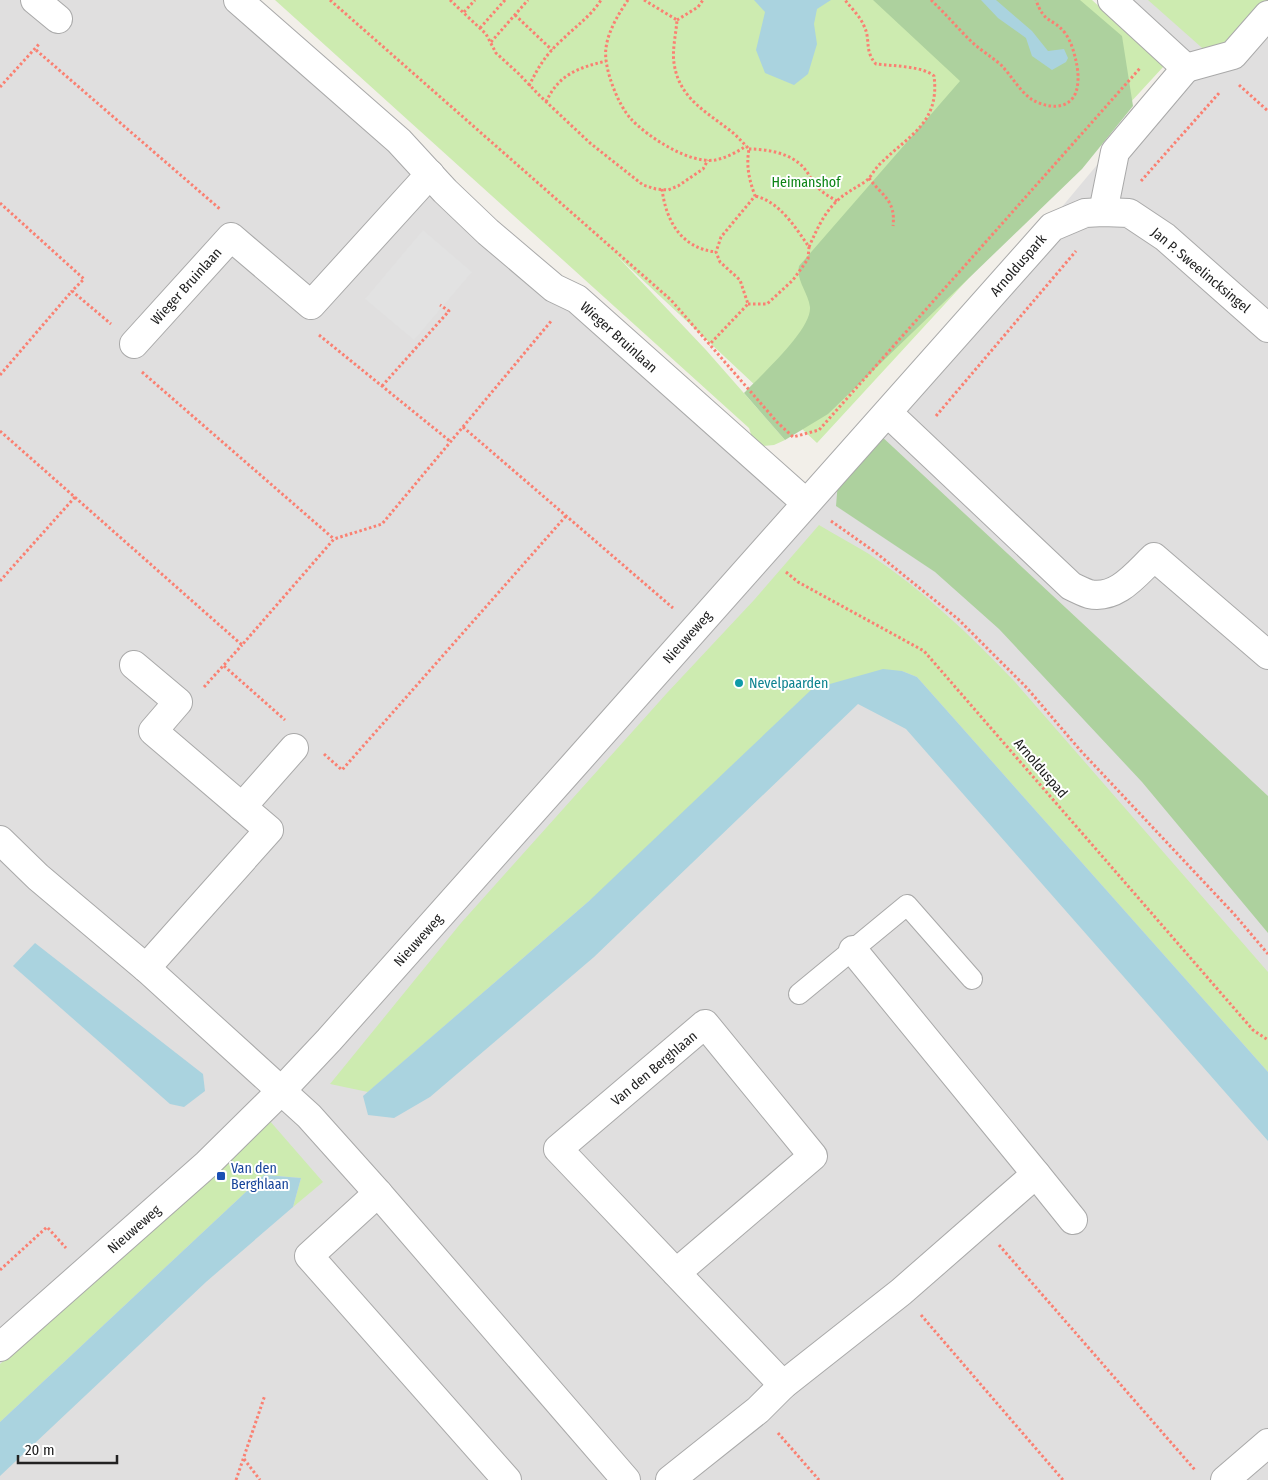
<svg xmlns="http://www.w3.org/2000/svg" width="1268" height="1480" font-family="'Fira Sans Condensed',sans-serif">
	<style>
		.residential { fill: #e0dfdf }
		.grass { fill: #cdebb0 }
		.forest { fill: #add19e }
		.parking { fill: #e2e2e2 }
		.water { fill: #aad3df }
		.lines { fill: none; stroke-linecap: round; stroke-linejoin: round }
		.service-casing { stroke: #a9a9a9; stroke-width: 22 }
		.minor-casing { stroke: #a9a9a9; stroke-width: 30 }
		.tertiary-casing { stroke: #a9a9a9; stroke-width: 30 }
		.path { stroke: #fa8072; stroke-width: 3; stroke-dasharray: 2.5 2.5; stroke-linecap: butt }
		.service { stroke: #fff; stroke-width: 20 }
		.minor { stroke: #fff; stroke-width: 28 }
		.tertiary { stroke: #fff; stroke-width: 28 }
		.culture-dot { fill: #0f9aa8; stroke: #fff; stroke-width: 2 }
		.transit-dot { fill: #1a4fb4; stroke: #fff; stroke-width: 2 }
		.labels { text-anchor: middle; stroke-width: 4; stroke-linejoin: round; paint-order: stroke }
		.park-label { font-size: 14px; fill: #0c8416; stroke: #fff }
		.street-label { font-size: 14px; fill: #222; stroke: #fff }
		.culture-label { font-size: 14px; fill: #0d838f; stroke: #fff; text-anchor: start }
		.transit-label { font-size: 14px; fill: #164399; stroke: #fff; text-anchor: start }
	</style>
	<rect width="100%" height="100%" fill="#f2efe9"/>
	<!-- residential -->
	<path class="residential" d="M 0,0 L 230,0 L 807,512 L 1178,68 L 1100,0 L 1268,0 L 1268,1480 L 0,1480 Z"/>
	<!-- grass -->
	<g class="grass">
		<path d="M 275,0 L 1092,0 L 1164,66 L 817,443 L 617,256 L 706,350 L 785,440 L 774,445 L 763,446 L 752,437 L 749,428 Z"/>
		<path d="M 1148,0 L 1268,0 L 1268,3 L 1228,49 L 1209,54 Z"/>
		<path d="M 819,525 C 835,535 853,544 869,554 C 923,590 970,635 1015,682 L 1268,972 L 1268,1072 L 917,677 L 902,671 L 589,901 L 368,1092 L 330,1084 L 461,923 L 667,693 L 754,600 Z"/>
		<path d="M 269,1120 L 323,1182 L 293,1207 L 301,1178 L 264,1175 L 0,1422 L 0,1364 L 95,1281 Z"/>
	</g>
	<!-- forest -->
	<g class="forest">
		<path d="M 873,0 L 1080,0 L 1122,36 L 1133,106 L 1082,169 L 828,414 L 785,440 L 744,393 C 760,376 812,330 810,307 C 808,292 796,281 799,266 L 960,81 Z"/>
		<path d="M 879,434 L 1268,796 L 1268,933 L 1142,782 L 999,629 L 935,572 L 836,506 L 838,481 Z"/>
	</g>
	<!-- parking -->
	<path class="parking" d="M 423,230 L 472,272 L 414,340 L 365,299 Z"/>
	<!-- water -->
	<g class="water">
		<path d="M 754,0 L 831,0 L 817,9 L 814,24 L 817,44 L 808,74 L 794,85 L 765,73 L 756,50 L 765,12 Z"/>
		<path d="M 981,0 L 996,0 L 1032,31 L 1048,51 L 1064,49 L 1068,58 L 1066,62 L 1052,70 L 1032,56 L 1026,38 L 998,18 Z"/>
		<path d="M 883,669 L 902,671 L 917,677 L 1268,1072 L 1268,1141 L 906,729 L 858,704 L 594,957 L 430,1097 L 394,1118 L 368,1115 L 363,1096 L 589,901 L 812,689 Z"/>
		<path d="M 35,943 L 203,1074 L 205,1091 L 184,1107 L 170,1104 L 13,966 Z"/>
		<path d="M 264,1175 L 301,1178 L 293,1207 L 206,1282 L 0,1476 L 0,1422 Z"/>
	</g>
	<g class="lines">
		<!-- service casing -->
		<g class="service-casing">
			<path id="service" d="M 799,994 L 907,905 L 972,979"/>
		</g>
		<!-- minor casing -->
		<g class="minor-casing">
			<g id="minor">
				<path d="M 35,0 L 58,19"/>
				<path d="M 1112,0 L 1186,68"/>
				<path d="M 1186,68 L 1233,55 L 1268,15"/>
				<path d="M 1103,212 L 1115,152 L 1186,68"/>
				<path d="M 134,344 L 231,237 L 311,305 L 430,174"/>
				<path d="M 888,413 L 1071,586 C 1077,589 1083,592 1089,594 C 1117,600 1136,574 1154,557 L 1268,655"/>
				<path d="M 134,665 L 178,702 L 153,731 L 269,830 L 146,968"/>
				<path d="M 242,807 L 294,748"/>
				<path d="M 0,840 L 38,877 L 146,968 L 309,1116 L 378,1193 L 626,1480"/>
				<path d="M 1036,1174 L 1073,1220"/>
				<path d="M 378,1193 L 309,1256 L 507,1480"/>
				<path d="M 676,1273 L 813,1156 L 705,1024 L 558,1149 L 783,1385"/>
				<path d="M 670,1480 L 758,1410 L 783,1385 L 901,1292 L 1036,1174 L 853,950"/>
				<path d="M 1225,1480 L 1268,1443"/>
			</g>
		</g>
		<!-- tertiary casing -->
		<g class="tertiary-casing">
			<g id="tertiary">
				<path d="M 238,0 L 399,141 L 445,191 L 488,232 L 554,288 L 577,299 L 806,503"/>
				<path d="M 0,1347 L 207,1164 L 281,1091 L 329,1040 C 570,769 812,499 1052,227 L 1085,213 L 1103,212 L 1129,213 L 1165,237 L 1268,328"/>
			</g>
		</g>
		<!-- path -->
		<g class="path">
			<path d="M 330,0 L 671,300 L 777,422 L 793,437 L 819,430 L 1141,67"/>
			<path d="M 450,0 L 486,34 L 496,53 L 519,74 L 540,96 L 590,143 L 643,185 L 656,189 L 668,190 L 678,186 L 703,169 L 708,160"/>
			<path d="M 628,0 C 619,13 608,31 606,48 C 603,67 618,105 631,119 C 648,137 689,164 715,160 C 726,158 737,152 746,146"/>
			<path d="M 644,0 L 677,20 C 676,34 672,50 674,63 C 679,99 707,112 732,132 C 738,137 743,143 749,149 C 746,166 749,179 755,196 L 721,237 L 716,252 L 720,262 L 740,280 L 748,304 L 709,345"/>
			<path d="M 931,0 C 946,14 959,30 974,44 C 982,51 992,57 1001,65 C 1011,75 1019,90 1031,99 C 1042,106 1060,110 1070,101 C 1080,93 1079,73 1076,61 C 1074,52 1071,41 1065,33 C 1052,17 1044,24 1036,0"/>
			<path d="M 464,12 L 475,0"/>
			<path d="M 515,15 L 552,50"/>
			<path d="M 677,20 L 698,7 L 703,0"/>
			<path d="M 480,28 L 505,0"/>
			<path d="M 491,42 L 528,0"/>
			<path d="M 36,50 L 221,210"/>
			<path d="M 1239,85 L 1268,111"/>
			<path d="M 529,86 C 538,67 547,53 563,39 C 576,26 591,16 601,0"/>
			<path d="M 0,87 L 40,43"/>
			<path d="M 546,102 C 559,74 578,68 606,61"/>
			<path d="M 749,149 C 767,149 791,153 804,168 C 809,174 812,181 817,187 C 823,193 830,197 837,201"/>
			<path d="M 869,178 C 882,196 896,200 893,226"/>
			<path d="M 1141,181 L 1220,92"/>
			<path d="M 662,189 C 666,221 681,248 716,252"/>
			<path d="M 0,203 L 84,279 L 72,291 L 111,324"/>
			<path d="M 809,247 C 816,231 824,213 837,201 C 846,192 856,188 866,181 C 872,176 875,168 881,163 C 909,135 940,123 934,76 C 923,66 892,66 876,64 C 864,51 871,40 864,26 C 860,16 851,8 845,0"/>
			<path d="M 748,304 L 767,304 L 793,280 L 808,259 L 809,247 C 796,228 779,201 755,196"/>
			<path d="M 319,335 L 451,442"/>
			<path d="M 142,372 L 334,539"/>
			<path d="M 0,375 L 72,291"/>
			<path d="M 382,386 L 449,311 L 440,305"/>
			<path d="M 936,416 L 1076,251"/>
			<path d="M 463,427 L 673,608"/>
			<path d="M 0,431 L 242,645 L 334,539 L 382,524 L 552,320"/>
			<path d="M 831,521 L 875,552 L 958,619 L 1027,688 L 1080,750 L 1234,914 L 1268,954"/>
			<path d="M 786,572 L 798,582 L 924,651 L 1253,1030 L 1268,1040"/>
			<path d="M 0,581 L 75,497"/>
			<path d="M 224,666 L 285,720"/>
			<path d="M 204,687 L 242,645"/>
			<path d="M 324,754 L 342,770 L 566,516"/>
			<path d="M 999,1245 L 1195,1470"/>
			<path d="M 0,1270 L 47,1227 L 66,1248"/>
			<path d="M 921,1315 L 1063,1480"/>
			<path d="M 778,1433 L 819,1480"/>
			<path d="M 244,1459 L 260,1480"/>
			<path d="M 236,1480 L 265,1395"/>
		</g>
		<!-- service -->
		<use href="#service" class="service"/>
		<!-- minor -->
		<use href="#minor" class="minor"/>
		<!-- tertiary -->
		<use href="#tertiary" class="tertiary"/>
	</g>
	<!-- markers -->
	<circle class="culture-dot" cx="739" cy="683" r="5"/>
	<rect class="transit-dot" x="216" y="1171" width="10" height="10" rx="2.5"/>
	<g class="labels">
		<!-- park labels -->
		<g class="park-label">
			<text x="806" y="187">Heimanshof</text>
		</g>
		<!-- street labels -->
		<g class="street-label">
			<text transform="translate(1018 265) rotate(-49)" y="5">Arnolduspark</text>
			<text transform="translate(1201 270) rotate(40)" y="5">Jan P. Sweelincksingel</text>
			<text transform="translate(186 286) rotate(-48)" y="5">Wieger Bruinlaan</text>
			<text transform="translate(619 337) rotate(42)" y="5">Wieger Bruinlaan</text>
			<text transform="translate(687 637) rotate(-48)" y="5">Nieuweweg</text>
			<text transform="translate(1041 768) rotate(49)" y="5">Arnolduspad</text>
			<text transform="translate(418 940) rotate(-48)" y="5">Nieuweweg</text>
			<text transform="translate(654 1068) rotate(-40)" y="5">Van den Berghlaan</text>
			<text transform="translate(134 1229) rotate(-41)" y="5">Nieuweweg</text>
		</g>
		<!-- culture labels -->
		<g class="culture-label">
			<text x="749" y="688">Nevelpaarden</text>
		</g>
		<!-- transit labels -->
		<g class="transit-label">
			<text x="231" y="1173">Van den<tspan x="231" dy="16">Berghlaan</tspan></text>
		</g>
	</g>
	<!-- scale -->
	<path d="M18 1455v8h99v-8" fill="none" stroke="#222222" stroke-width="2.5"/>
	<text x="25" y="1455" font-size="15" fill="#222222" stroke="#ffffff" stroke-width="4" paint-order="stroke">20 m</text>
</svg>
